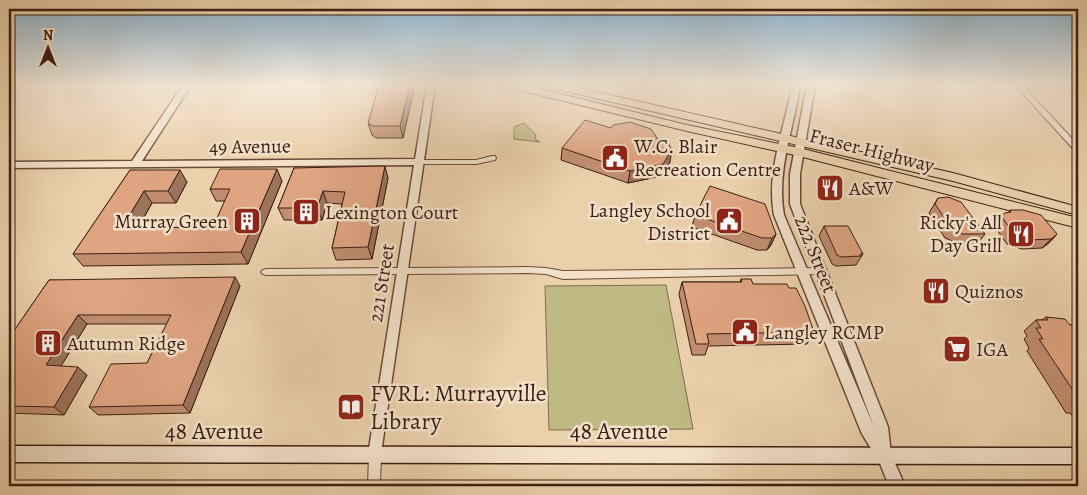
<svg xmlns="http://www.w3.org/2000/svg" width="1087" height="495" font-family="Alegreya,serif">
	<style>
		.green { fill: #bfb984; stroke: #7e6c4b }
		.lines { fill: none; stroke-linecap: round; stroke-linejoin: round }
		.minor-casing { stroke: #684b38; stroke-width: 2 }
		.tertiary-casing { stroke: #684b38; stroke-width: 3 }
		.secondary-casing { stroke: #3d1f12; stroke-width: 3 }
		.primary-casing { stroke: #3d1f12; stroke-width: 2 }
		.minor { fill: #f2e0c9; fill-rule: evenodd }
		.tertiary { fill: #f2e0c9; fill-rule: evenodd }
		.secondary { fill: #f2e0c9; fill-rule: evenodd }
		.primary { fill: #ebd0ac; fill-rule: evenodd }
		.wall { fill: #c08d70; stroke: #3d1f12 }
		.shaded-wall { fill: #9c735b; stroke: #3d1f12 }
		.building { fill: #dfa482; stroke: #3d1f12 }
		.labels { text-anchor: middle; stroke-width: 5; stroke-linejoin: round; paint-order: stroke }
		.street-label { font-size: 20px; fill: #3d1f12; stroke: #f2e0c9 }
		.poi-label { font-size: 20px; fill: #3d1f12; stroke: #f2e0c9; text-anchor: start }
		.near-poi-label { font-size: 24px; fill: #3d1f12; stroke: #f2e0c9; text-anchor: start }
		.near-street-label { font-size: 24px; fill: #3d1f12; stroke: #f2e0c9 }
	</style>
	<rect width="100%" height="100%" fill="#ebd0ac"/>
	<filter id="stains"><feTurbulence type="fractalNoise" baseFrequency=".004" numOctaves="4"/><feColorMatrix values="0 0 0 0 .2 0 0 0 0 .09 0 0 0 0 .02 0 0 0 .5 -.17"/></filter>
	<radialGradient id="worn" r=".72"><stop offset=".6" stop-color="#630" stop-opacity="0"/><stop offset="1" stop-color="#630" stop-opacity=".3"/></radialGradient>
	<!-- green -->
	<g class="green">
		<path d="M 524,123 L 536,135 L 535,139 L 540,142 L 514,139 L 514,127 Z"/>
		<path d="M 666,285 L 693,429 L 549,430 L 545,286 Z"/>
	</g>
	<g class="lines">
		<!-- minor casing -->
		<g class="minor-casing">
			<g id="minor">
				<path d="M 1015,85 L 1022,85 L 1078,145 L 1078,151 L 1075,151 Z"/>
				<path d="M 492,156 L 495,156 L 496,158 L 495,160 L 476,164 L 420,164 L 416,162 L 420,160 L 476,160 Z"/>
				<path d="M 528,267 L 546,268 L 563,271 L 820,268 L 823,269 L 825,271 L 823,273 L 820,274 L 563,279 L 546,274 L 528,273 L 266,275 L 263,274 L 261,272 L 263,270 L 266,269 Z"/>
				<path d="M 375,449 L 379,451 L 381,455 L 380,486 L 368,486 L 369,455 L 371,451 Z"/>
			</g>
		</g>
		<!-- tertiary casing -->
		<g class="tertiary-casing">
			<g id="tertiary">
				<path d="M 183,85 L 191,85 L 142,161 L 415,159 L 427,85 L 435,85 L 380,460 L 375,462 L 370,460 L 368,455 L 414,165 L 9,168 L 9,162 L 132,161 Z"/>
				<path d="M 792,85 L 800,85 C 794,129 776,170 784,215 L 874,427 L 790,204 L 790,174 L 807,85 L 815,85 L 800,174 L 800,204 L 888,427 L 891,454 L 905,486 L 889,486 L 879,461 L 862,434 L 774,215 C 766,170 785,129 792,85 Z"/>
			</g>
		</g>
		<!-- secondary casing -->
		<g class="secondary-casing">
			<path id="secondary" d="M 9,446 L 1078,448 L 1078,464 L 9,462 Z"/>
		</g>
		<!-- primary casing -->
		<g class="primary-casing">
			<g id="primary">
				<path d="M 505,85 L 524,85 L 687,125 L 799,148 L 1078,218 L 1078,228 L 799,156 L 687,131 L 506,87 Z"/>
				<path d="M 547,85 L 566,85 L 953,173 L 1078,207 L 1078,215 L 953,181 L 552,88 Z"/>
			</g>
		</g>
		<!-- minor -->
		<use href="#minor" class="minor"/>
		<!-- tertiary -->
		<use href="#tertiary" class="tertiary"/>
		<!-- secondary -->
		<use href="#secondary" class="secondary"/>
		<!-- primary -->
		<use href="#primary" class="primary"/>
	</g>
	<!-- wall -->
	<g class="wall">
		<path d="M 415,85 L 403,138 L 376,138 L 372,135 L 368,123 Z"/>
		<path d="M 562,148 L 670,162 L 661,176 L 628,183 L 561,160 Z"/>
		<path d="M 294,168 L 388,178 L 372,259 L 336,260 L 332,248 L 342,204 L 327,203 L 322,220 L 284,220 L 278,208 Z"/>
		<path d="M 130,170 L 187,182 L 176,203 L 152,203 L 138,228 L 213,227 L 225,201 L 216,201 L 210,189 L 282,181 L 248,264 L 83,266 L 73,254 Z"/>
		<path d="M 938,198 L 985,234 L 978,243 L 957,243 L 945,238 L 929,213 Z"/>
		<path d="M 1010,210 L 1057,234 L 1049,243 L 1042,248 L 1022,249 L 1007,244 L 994,226 L 1001,216 L 1009,212 Z"/>
		<path d="M 695,215 L 776,234 L 771,245 L 767,250 L 757,250 L 692,227 Z"/>
		<path d="M 824,226 L 863,254 L 856,265 L 836,266 L 832,264 L 819,236 Z"/>
		<path d="M 741,279 L 753,284 L 814,332 L 807,344 L 708,346 L 705,355 L 692,355 L 679,294 L 682,282 L 740,282 Z"/>
		<path d="M 49,280 L 240,286 L 190,413 L 98,415 L 89,407 L 147,363 L 167,324 L 87,324 L 61,366 L 87,375 L 64,415 L 9,413 L 9,338 Z"/>
		<path d="M 1046,317 L 1070,325 L 1078,325 L 1078,422 L 1070,413 L 1066,413 L 1027,351 L 1029,348 L 1024,339 L 1027,336 L 1024,331 L 1036,320 L 1042,320 Z"/>
	</g>
	<!-- shaded-wall -->
	<g class="shaded-wall">
		<path d="M 410,85 L 415,85 L 403,138 L 400,126 Z"/>
		<path d="M 672,150 L 670,162 L 661,176 L 628,183 L 630,171 Z"/>
		<path d="M 385,166 L 388,178 L 372,259 L 368,247 Z"/>
		<path d="M 277,169 L 282,181 L 248,264 L 241,252 Z"/>
		<path d="M 180,170 L 187,182 L 176,203 L 168,191 Z"/>
		<path d="M 144,191 L 152,203 L 131,240 L 122,228 Z"/>
		<path d="M 323,191 L 327,203 L 322,220 L 317,208 Z"/>
		<path d="M 776,234 L 771,245 L 767,250 L 772,238 Z"/>
		<path d="M 1057,234 L 1049,243 L 1042,248 L 1051,239 Z"/>
		<path d="M 235,277 L 240,286 L 190,413 L 183,405 Z"/>
		<path d="M 78,315 L 87,324 L 56,374 L 46,365 Z"/>
		<path d="M 78,367 L 87,375 L 64,415 L 54,407 Z"/>
	</g>
	<!-- building -->
	<g class="building">
		<path d="M 379,85 L 410,85 L 400,126 L 373,126 L 368,123 Z"/>
		<path d="M 585,120 L 611,128 L 613,125 L 630,122 L 651,129 L 659,141 L 668,143 L 672,150 L 663,164 L 630,171 L 562,148 Z"/>
		<path d="M 385,166 L 368,247 L 332,248 L 345,192 L 323,191 L 317,208 L 278,208 L 294,168 Z"/>
		<path d="M 220,169 L 277,169 L 241,252 L 73,254 L 130,170 L 180,170 L 168,191 L 144,191 L 122,228 L 213,227 L 230,189 L 210,189 Z"/>
		<path d="M 710,186 L 765,204 L 776,234 L 772,238 L 762,238 L 695,215 Z"/>
		<path d="M 948,197 L 961,202 L 985,234 L 963,234 L 952,229 L 935,204 L 938,198 Z"/>
		<path d="M 1010,210 L 1023,210 L 1041,215 L 1057,234 L 1051,239 L 1030,240 L 1015,235 L 1001,216 L 1005,213 L 1011,212 Z"/>
		<path d="M 824,226 L 848,226 L 863,254 L 860,254 L 861,256 L 841,257 L 837,255 Z"/>
		<path d="M 235,277 L 183,405 L 89,407 L 111,364 L 147,363 L 171,315 L 78,315 L 46,365 L 78,367 L 54,407 L 9,406 L 9,338 L 49,280 Z"/>
		<path d="M 741,279 L 751,279 L 753,284 L 787,284 L 789,288 L 796,288 L 805,306 L 814,332 L 707,334 L 709,344 L 696,344 L 682,282 L 742,282 Z"/>
		<path d="M 1046,317 L 1065,319 L 1070,325 L 1078,325 L 1078,398 L 1039,339 L 1043,339 L 1036,328 L 1041,328 L 1036,320 L 1048,320 Z"/>
	</g>
	<!-- sky -->
	<linearGradient id="sky" x2="0" y2="1"><stop stop-color="#89b4d3"/><stop offset="0.55" stop-color="#f6eada"/><stop offset="1" stop-color="#f6eada" stop-opacity="0"/></linearGradient>
	<rect width="1087" height="154" fill="url(#sky)"/>
	<!-- icons -->
	<defs>
		<g id="civic-square" transform="scale(1.4375)"><rect x="-9" y="-9" width="18" height="18" rx="4" fill="#8f2418" stroke="#f2e0c9"/><path d="M-.6-6.5H3V-4.5H.6V-3L4-1V1h2V6H-6V1h2V-1L-.6-3ZM-1.2 2.5V6h2.4V2.5Z" fill="#fff"/></g>
		<g id="restaurant-square" transform="scale(1.4375)"><rect x="-9" y="-9" width="18" height="18" rx="4" fill="#8f2418" stroke="#f2e0c9"/><path d="M-5-6h1v4h1v-4h1v4h1v-4h1v5L-1.5 .5V6h-2V.5L-5-1ZM5-6V6H3V1.5H1.5Q1.5-4 5-6Z" fill="#fff"/></g>
		<g id="building-square" transform="scale(1.4375)"><rect x="-9" y="-9" width="18" height="18" rx="4" fill="#8f2418" stroke="#f2e0c9"/><path d="M-4-6H4V6H1V3H-1V6H-4ZM-2.5-4.3h1.7v1.8h-1.7ZM.8-4.3h1.7v1.8H.8ZM-2.5-1h1.7V.8h-1.7ZM.8-1h1.7V.8H.8Z" fill="#fff"/></g>
		<g id="supermarket-square" transform="scale(1.4375)"><rect x="-9" y="-9" width="18" height="18" rx="4" fill="#8f2418" stroke="#f2e0c9"/><path d="M-6-5.5h2.5l.6 2H6L4.5 2H-2.5L-4.4-4H-6ZM-1.5 3.2a1.3 1.3 0 1 0 .1 0ZM3 3.2a1.3 1.3 0 1 0 .1 0Z" fill="#fff"/></g>
		<g id="library-square" transform="scale(1.4375)"><rect x="-9" y="-9" width="18" height="18" rx="4" fill="#8f2418" stroke="#f2e0c9"/><path d="M-6-4Q-3-5.5-.7-3.5V5Q-3 3-6 4ZM6-4Q3-5.5 .7-3.5V5Q3 3 6 4Z" fill="#fff"/></g>
	</defs>
	<g fill-rule="evenodd">
		<use href="#civic-square" x="615" y="158"/>
		<use href="#restaurant-square" x="830" y="188"/>
		<use href="#building-square" x="306" y="212"/>
		<use href="#building-square" x="247" y="221"/>
		<use href="#civic-square" x="729" y="221"/>
		<use href="#restaurant-square" x="1021" y="234"/>
		<use href="#restaurant-square" x="936" y="291"/>
		<use href="#civic-square" x="745" y="332"/>
		<use href="#building-square" x="48" y="343"/>
		<use href="#supermarket-square" x="957" y="349"/>
		<use href="#library-square" x="351" y="407"/>
	</g>
	<g class="labels">
		<!-- street labels -->
		<g class="street-label">
			<text transform="translate(250 146) rotate(-1)" y="7">49 Avenue</text>
			<text transform="translate(872 150) rotate(14)" y="7">Fraser Highway</text>
			<text transform="translate(816 254) rotate(68)" y="7">222 Street</text>
			<text transform="translate(381 283) rotate(-81)" y="7">221 Street</text>
		</g>
		<!-- poi labels -->
		<g class="poi-label">
			<text x="634" y="153">W.C. Blair<tspan x="634" dy="23">Recreation Centre</tspan></text>
			<text x="849" y="195">A&amp;W</text>
			<text x="710" y="217" text-anchor="end">Langley School<tspan x="710" dy="23">District</tspan></text>
			<text x="325" y="219">Lexington Court</text>
			<text x="228" y="228" text-anchor="end">Murray Green</text>
			<text x="1002" y="229" text-anchor="end">Ricky's All<tspan x="1002" dy="23">Day Grill</tspan></text>
			<text x="955" y="298">Quiznos</text>
			<text x="764" y="339">Langley RCMP</text>
			<text x="67" y="350">Autumn Ridge</text>
			<text x="976" y="356">IGA</text>
		</g>
		<!-- near-poi labels -->
		<g class="near-poi-label">
			<text x="370" y="401">FVRL: Murrayville<tspan x="370" dy="28">Library</tspan></text>
		</g>
		<!-- near-street labels -->
		<g class="near-street-label">
			<text x="214" y="439">48 Avenue</text>
			<text x="619" y="439">48 Avenue</text>
		</g>
	</g>
	<!-- margin -->
	<rect width="1087" height="495" fill="none" stroke="#ebd0ac" stroke-width="30"/>
	<rect x="10" y="10" width="1067" height="475" fill="none" stroke="#3d1f12" stroke-width="2.5"/>
	<rect x="15" y="15" width="1057" height="465" fill="none" stroke="#3d1f12"/>
	<!-- north arrow -->
	<g transform="translate(48 48)" stroke="#f2e0c9" stroke-width="4" paint-order="stroke">
	<path d="M0-4L9 19L0 12L-9 19Z" fill="#3d1f12"/>
	<text y="-8" font-size="14" font-weight="bold" text-anchor="middle" fill="#3d1f12">N</text>
	</g>
	<rect width="100%" height="100%" filter="url(#stains)"/>
	<rect width="100%" height="100%" fill="url(#worn)"/>
</svg>
